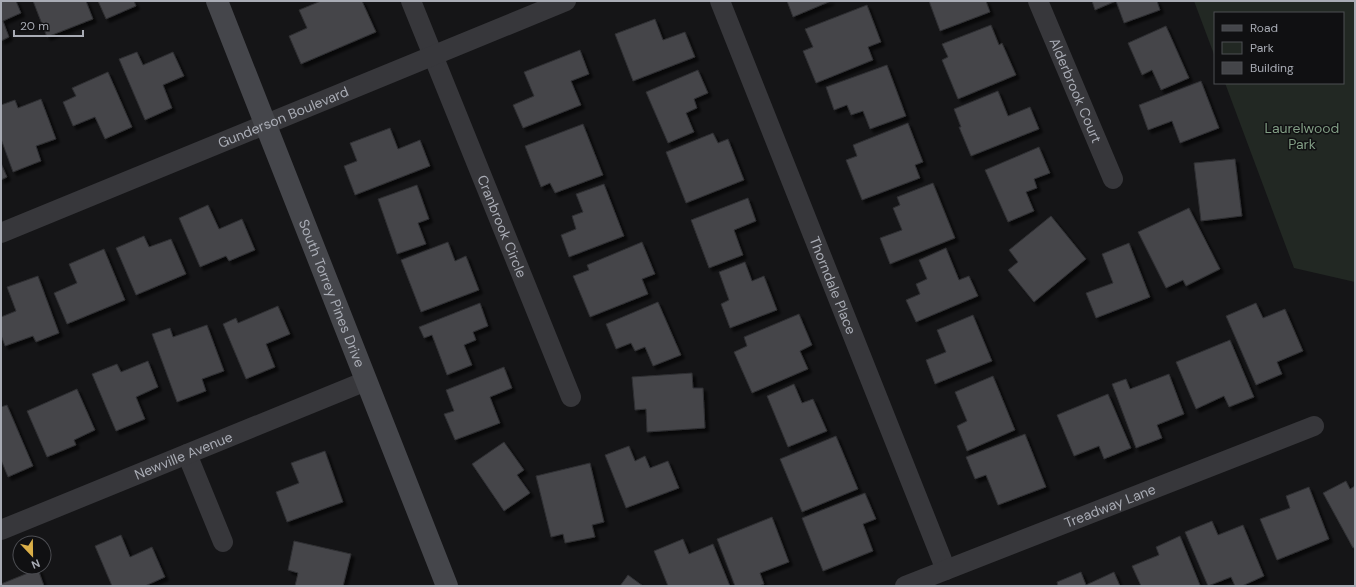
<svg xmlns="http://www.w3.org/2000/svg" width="1356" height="587" font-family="'DM Sans',sans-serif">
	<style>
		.green { fill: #222823 }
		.building { fill: #444549; stroke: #2f2f32; filter: url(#shadow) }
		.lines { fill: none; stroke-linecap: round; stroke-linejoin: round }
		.street { stroke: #37373b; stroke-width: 20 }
		.secondary { stroke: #45464b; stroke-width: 22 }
		.labels { text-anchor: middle; stroke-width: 3; stroke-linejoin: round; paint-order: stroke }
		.street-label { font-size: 14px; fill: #a9acb5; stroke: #101012 }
		.park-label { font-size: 14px; fill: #829e85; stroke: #101012 }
	</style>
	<defs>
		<filter id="shadow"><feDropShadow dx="3.5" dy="3.5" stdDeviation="1" flood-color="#0009"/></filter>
	</defs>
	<rect width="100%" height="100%" fill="#151517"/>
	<!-- green -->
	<path class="green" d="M 1194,1 L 1355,1 L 1355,282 L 1294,268 L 1225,83 L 1343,83 L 1343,13 L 1215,13 L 1215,57 Z"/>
	<!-- building -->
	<g class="building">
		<path d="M 1,1 L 16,1 L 21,13 L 3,21 L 9,37 L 1,41 Z"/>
		<path d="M 33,1 L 86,1 L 93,19 L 47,37 Z"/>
		<path d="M 98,1 L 134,1 L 136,6 L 106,19 Z"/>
		<path d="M 321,1 L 362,1 L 376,32 L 301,64 L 289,36 L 307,28 L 299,10 Z"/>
		<path d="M 787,1 L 831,1 L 793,17 Z"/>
		<path d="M 929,1 L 986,1 L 990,12 L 940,31 Z"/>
		<path d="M 1092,1 L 1157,1 L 1160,10 L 1124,23 L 1116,1 L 1095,10 Z"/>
		<path d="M 867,5 L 881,42 L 868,47 L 873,60 L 816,83 L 803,51 L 813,47 L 805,29 Z"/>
		<path d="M 655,19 L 663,40 L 685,32 L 695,57 L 633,81 L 615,34 Z"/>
		<path d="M 991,25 L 999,45 L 1002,43 L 1016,75 L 958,99 L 942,60 L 948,57 L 942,44 Z"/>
		<path d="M 1166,26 L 1189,78 L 1161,90 L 1152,70 L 1142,75 L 1128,43 Z"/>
		<path d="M 580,50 L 589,74 L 571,81 L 581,105 L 523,128 L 513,105 L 534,96 L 524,72 Z"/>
		<path d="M 137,52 L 143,65 L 173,52 L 184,76 L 163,85 L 172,108 L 145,120 L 119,59 Z"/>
		<path d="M 887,65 L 906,116 L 870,129 L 863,111 L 851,115 L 847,105 L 834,110 L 826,87 Z"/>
		<path d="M 698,70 L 708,93 L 694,99 L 697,108 L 686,113 L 694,132 L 668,143 L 646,92 Z"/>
		<path d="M 108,72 L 132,127 L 105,139 L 95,117 L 73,126 L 63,102 L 76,96 L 72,88 Z"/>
		<path d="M 1201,81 L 1219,128 L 1180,143 L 1172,121 L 1148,130 L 1139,105 Z"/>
		<path d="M 998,91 L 1008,116 L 1030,107 L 1039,129 L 971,156 L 959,127 L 961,127 L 954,109 Z"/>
		<path d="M 41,99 L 56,139 L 36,146 L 41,161 L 13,172 L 1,139 L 1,105 L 15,100 L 18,108 Z"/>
		<path d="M 908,123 L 923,162 L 915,165 L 920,178 L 862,200 L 846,160 L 857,156 L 853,145 Z"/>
		<path d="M 583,124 L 603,175 L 555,193 L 550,183 L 541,187 L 525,146 Z"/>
		<path d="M 390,128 L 398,149 L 420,140 L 430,166 L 355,195 L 344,166 L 357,161 L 350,143 Z"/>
		<path d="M 713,133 L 718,143 L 728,139 L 744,180 L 686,203 L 666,152 Z"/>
		<path d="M 1039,147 L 1050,173 L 1034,179 L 1037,188 L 1026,192 L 1034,211 L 1008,222 L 985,170 Z"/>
		<path d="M 1235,159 L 1242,216 L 1201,221 L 1194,163 Z"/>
		<path d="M 1,163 L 7,177 L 1,180 Z"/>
		<path d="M 933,183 L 955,238 L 890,264 L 880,238 L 902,230 L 893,208 L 900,205 L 897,197 Z"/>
		<path d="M 604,184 L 624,236 L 569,257 L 561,235 L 576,229 L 572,216 L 583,212 L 576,194 Z"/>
		<path d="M 417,185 L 429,219 L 418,223 L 426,244 L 397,254 L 378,199 Z"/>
		<path d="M 748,198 L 756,221 L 734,230 L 743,255 L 709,268 L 691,220 Z"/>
		<path d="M 208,205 L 219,229 L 242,219 L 255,250 L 229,261 L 226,256 L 200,267 L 179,218 Z"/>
		<path d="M 1189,208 L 1220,269 L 1186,286 L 1183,280 L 1166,288 L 1138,232 Z"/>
		<path d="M 1051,216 L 1086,259 L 1034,302 L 1008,270 L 1018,262 L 1009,250 Z"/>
		<path d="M 144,236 L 149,247 L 171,239 L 186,274 L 136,295 L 116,248 Z"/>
		<path d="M 448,242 L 455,261 L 466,256 L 479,290 L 421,312 L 401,260 Z"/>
		<path d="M 642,242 L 655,274 L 642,279 L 648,294 L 590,317 L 573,276 L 589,270 L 587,265 Z"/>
		<path d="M 1129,243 L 1150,297 L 1096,318 L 1086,293 L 1113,283 L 1102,254 Z"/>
		<path d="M 946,248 L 959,280 L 969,276 L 978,296 L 916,322 L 906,300 L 920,294 L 916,284 L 927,279 L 919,260 Z"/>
		<path d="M 104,249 L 125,300 L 67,324 L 54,293 L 77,283 L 69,264 Z"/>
		<path d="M 745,262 L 752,281 L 764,276 L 777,310 L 730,328 L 721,304 L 729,300 L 719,272 Z"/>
		<path d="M 38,276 L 59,333 L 36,342 L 33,336 L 5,346 L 1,335 L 1,317 L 16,311 L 7,287 Z"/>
		<path d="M 658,302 L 681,355 L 653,366 L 645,347 L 635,351 L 631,343 L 616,349 L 606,324 Z"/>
		<path d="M 480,303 L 488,326 L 473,332 L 476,340 L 464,345 L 472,365 L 447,375 L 432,335 L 424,338 L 419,327 Z"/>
		<path d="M 1256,303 L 1263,318 L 1285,309 L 1303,351 L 1277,362 L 1282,374 L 1256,385 L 1226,316 Z"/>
		<path d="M 278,306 L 290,334 L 266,344 L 275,367 L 246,379 L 223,324 L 236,318 L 238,323 Z"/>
		<path d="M 799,314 L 812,345 L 800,351 L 808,369 L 752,393 L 734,352 L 747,346 L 744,337 Z"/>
		<path d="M 973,315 L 992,361 L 935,384 L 926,360 L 946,352 L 937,330 Z"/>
		<path d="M 207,325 L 224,371 L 202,379 L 206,391 L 177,402 L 152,334 L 170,328 L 173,337 Z"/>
		<path d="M 1230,340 L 1254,397 L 1229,407 L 1224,396 L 1196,409 L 1176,362 Z"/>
		<path d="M 148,361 L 158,387 L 136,397 L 145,419 L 116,431 L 92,374 L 117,364 L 121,372 Z"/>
		<path d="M 504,367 L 512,388 L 490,397 L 500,423 L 455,440 L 444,414 L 454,411 L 446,390 Z"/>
		<path d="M 692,373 L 693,388 L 703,388 L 705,428 L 647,432 L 646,409 L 635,410 L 632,377 Z"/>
		<path d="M 1169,374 L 1184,414 L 1157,425 L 1162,438 L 1136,448 L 1112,384 L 1126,379 L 1130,389 Z"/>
		<path d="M 993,376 L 1015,430 L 967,451 L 957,426 L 967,421 L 955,392 Z"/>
		<path d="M 794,384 L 802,403 L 813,399 L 827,431 L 788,447 L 767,396 Z"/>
		<path d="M 77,389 L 95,430 L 74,440 L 76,445 L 47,457 L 27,411 Z"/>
		<path d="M 1108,394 L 1131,448 L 1104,459 L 1099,446 L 1074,456 L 1057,415 Z"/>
		<path d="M 7,405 L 33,466 L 8,477 L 1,460 L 1,407 Z"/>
		<path d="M 1025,434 L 1046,487 L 998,505 L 986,475 L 975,479 L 966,457 Z"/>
		<path d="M 836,436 L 858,489 L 802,512 L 780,459 Z"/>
		<path d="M 504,442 L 524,470 L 517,475 L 530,493 L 504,511 L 472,464 Z"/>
		<path d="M 629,446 L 635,461 L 645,456 L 650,468 L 668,461 L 679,488 L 626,508 L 605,455 Z"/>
		<path d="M 325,451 L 343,502 L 287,522 L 276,492 L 299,483 L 291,463 Z"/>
		<path d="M 590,463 L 604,522 L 592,525 L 595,537 L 565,543 L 563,534 L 551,537 L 536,476 Z"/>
		<path d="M 1346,481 L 1350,489 L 1355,486 L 1355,547 L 1353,548 L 1323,493 Z"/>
		<path d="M 1309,487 L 1329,539 L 1277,560 L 1260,519 L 1290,508 L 1286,496 Z"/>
		<path d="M 865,493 L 876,519 L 863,524 L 873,551 L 823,571 L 802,518 Z"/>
		<path d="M 772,517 L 789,562 L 760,573 L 764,584 L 759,586 L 735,586 L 717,539 Z"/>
		<path d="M 1212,521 L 1218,535 L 1243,525 L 1264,576 L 1242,586 L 1235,586 L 1231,577 L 1208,586 L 1185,532 Z"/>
		<path d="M 121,535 L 130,557 L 152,547 L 165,577 L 145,586 L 112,586 L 95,546 Z"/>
		<path d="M 1180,536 L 1200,585 L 1197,586 L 1141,586 L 1132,566 L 1159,555 L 1156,547 Z"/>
		<path d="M 683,539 L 689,554 L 713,544 L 730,586 L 668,586 L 654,551 Z"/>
		<path d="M 294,541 L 351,554 L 343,586 L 295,586 L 298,573 L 288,570 Z"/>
		<path d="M 38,569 L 44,586 L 1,586 L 1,584 Z"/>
		<path d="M 1081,572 L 1086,585 L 1114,572 L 1120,586 L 1058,586 L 1057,582 Z"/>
		<path d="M 628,575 L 643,586 L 620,586 Z"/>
	</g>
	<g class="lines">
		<!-- street -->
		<g class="street">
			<path id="s1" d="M 411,1 L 571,397"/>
			<path id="s2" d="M 720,1 L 946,570"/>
			<path id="s3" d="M 1038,1 L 1113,179"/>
			<path id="s4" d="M 1,233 L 566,1"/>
			<path d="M 187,454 L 223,542"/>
			<path id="s5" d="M 1,530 L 366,381"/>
			<path id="s6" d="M 905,586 L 1314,426"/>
		</g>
		<!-- secondary -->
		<path class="secondary" id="s7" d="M 217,1 L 447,586"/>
	</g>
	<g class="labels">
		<!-- street labels -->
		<g class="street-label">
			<text dy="5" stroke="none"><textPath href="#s3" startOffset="97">Alderbrook Court</textPath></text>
			<text dy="5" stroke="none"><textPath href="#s4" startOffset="305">Gunderson Boulevard</textPath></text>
			<text dy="5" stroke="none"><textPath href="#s1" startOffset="243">Cranbrook Circle</textPath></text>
			<text dy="5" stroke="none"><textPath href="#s2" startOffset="306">Thorndale Place</textPath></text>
			<text dy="5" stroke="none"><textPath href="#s7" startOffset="314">South Torrey Pines Drive</textPath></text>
			<text dy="5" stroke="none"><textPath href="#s5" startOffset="197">Newville Avenue</textPath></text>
			<text dy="5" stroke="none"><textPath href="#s6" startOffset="220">Treadway Lane</textPath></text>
		</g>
		<!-- park labels -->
		<g class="park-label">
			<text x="1302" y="133">Laurelwood<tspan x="1302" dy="16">Park</tspan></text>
		</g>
	</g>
	<!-- border -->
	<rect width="1356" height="587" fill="none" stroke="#a9acb5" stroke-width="4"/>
	<!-- legend -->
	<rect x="1214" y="12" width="130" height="72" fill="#101012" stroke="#4d4e53"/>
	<rect x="1222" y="25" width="20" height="6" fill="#45464b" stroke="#4d4e53"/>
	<text x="1250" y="32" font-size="12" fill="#a9acb5">Road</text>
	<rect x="1222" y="42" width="20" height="12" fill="#222823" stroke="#4d4e53"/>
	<text x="1250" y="52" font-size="12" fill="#a9acb5">Park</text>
	<rect x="1222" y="62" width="20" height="12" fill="#444549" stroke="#4d4e53"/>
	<text x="1250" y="72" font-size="12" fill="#a9acb5">Building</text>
	<!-- north arrow -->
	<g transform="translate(32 555) rotate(158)"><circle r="19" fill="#101012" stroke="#4d4e53"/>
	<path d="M0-3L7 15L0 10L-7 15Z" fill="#dbaf48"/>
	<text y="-6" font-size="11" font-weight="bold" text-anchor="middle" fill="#a9acb5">N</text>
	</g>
	<!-- scale -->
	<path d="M14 30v6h69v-6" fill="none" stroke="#a9acb5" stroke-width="2"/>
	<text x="20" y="30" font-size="12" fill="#a9acb5" stroke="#101012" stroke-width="3" paint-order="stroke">20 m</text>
</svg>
